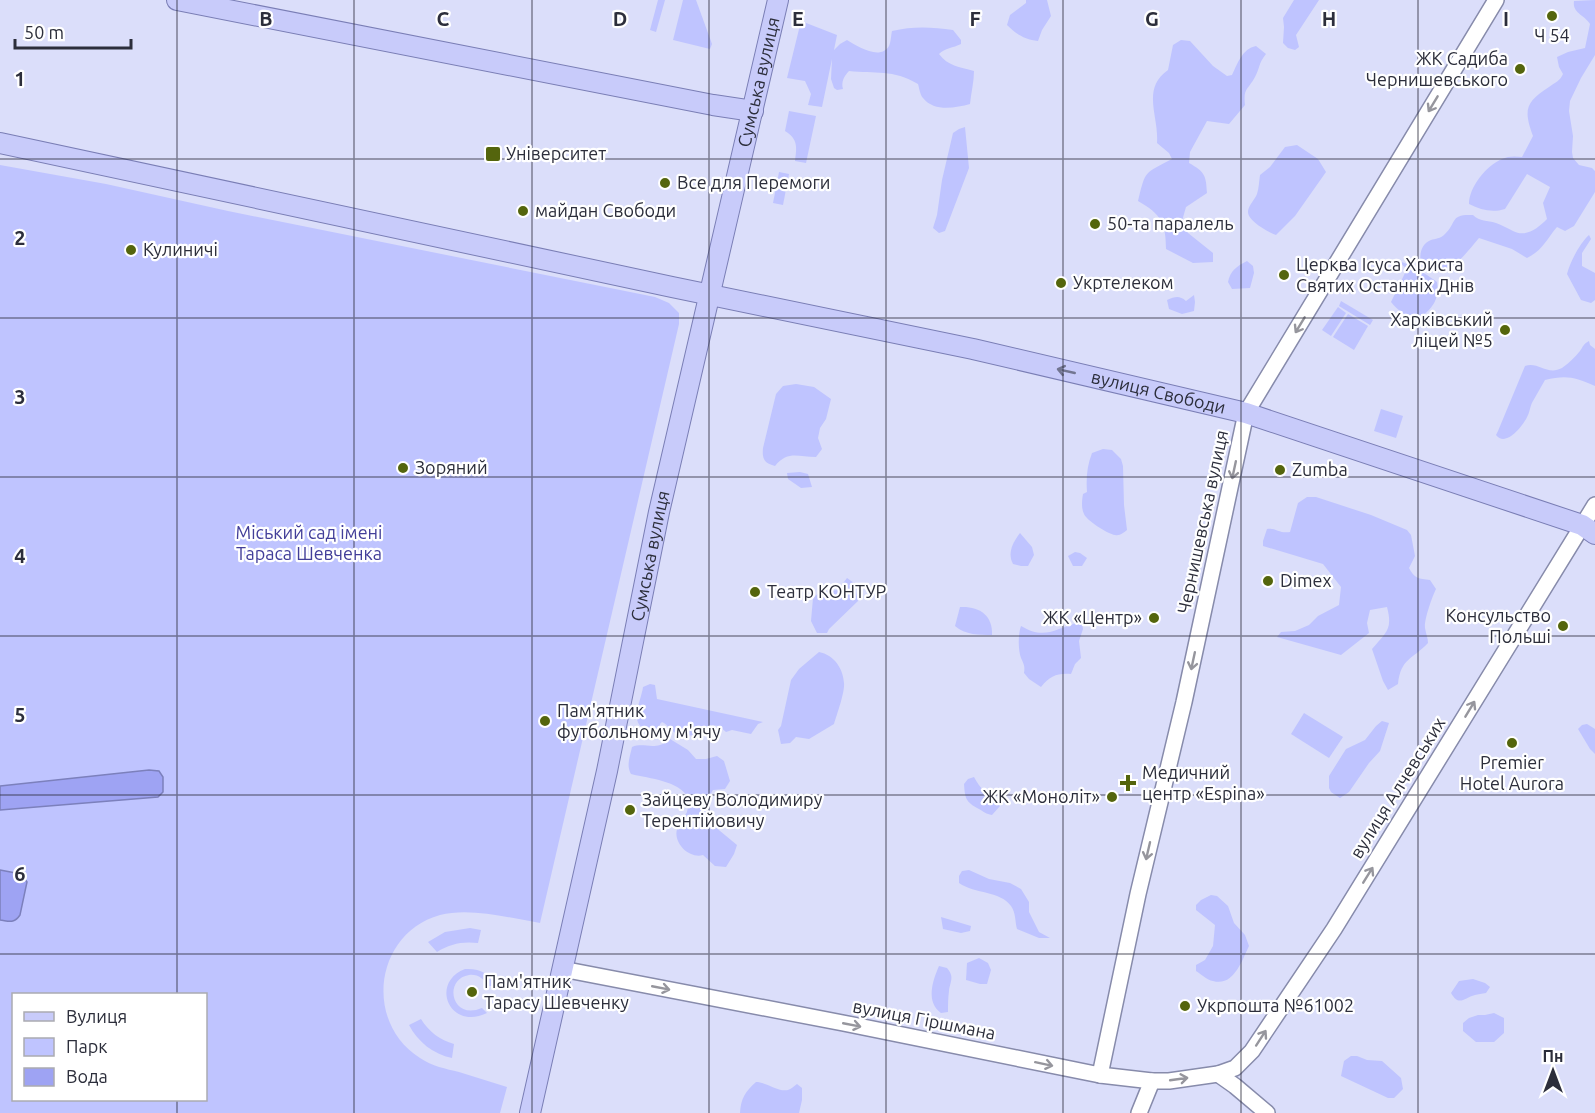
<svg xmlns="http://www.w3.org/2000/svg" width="1595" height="1113" font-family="Ubuntu,sans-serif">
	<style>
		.green { fill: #bfc4ff; fill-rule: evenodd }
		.water { fill: #9ea3f3; stroke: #7c80bc; stroke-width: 1.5 }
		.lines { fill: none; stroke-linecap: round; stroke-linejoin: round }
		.minor-casing { stroke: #878bab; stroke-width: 18 }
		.major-casing { stroke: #7a7eb5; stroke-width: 22 }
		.minor { stroke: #fff; stroke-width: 15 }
		.major { stroke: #c8cbfa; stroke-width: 20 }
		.oneway { stroke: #96969d }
		.oneway2 { stroke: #727591 }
		.grid { fill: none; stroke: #2c2e3b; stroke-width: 1.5; stroke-opacity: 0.55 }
		.poi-dot { fill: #54650d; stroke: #fff; stroke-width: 2 }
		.labels { text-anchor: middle; stroke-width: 4.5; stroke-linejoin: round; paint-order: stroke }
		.poi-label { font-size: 18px; fill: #2c2e3b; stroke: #fff; text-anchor: start }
		.street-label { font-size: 18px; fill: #2c2e3b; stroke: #fff }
		.park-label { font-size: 18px; fill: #423e99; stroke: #fff }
		.grid-label { font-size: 20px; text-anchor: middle; font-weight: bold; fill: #2c2e3b; stroke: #fff; stroke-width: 4.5; stroke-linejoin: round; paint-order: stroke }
	</style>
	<rect width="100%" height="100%" fill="#dbdefa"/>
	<!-- green -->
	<g class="green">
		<path d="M 658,0 L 665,0 L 656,32 L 650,30 Z"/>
		<path d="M 683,0 L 696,0 L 712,44 L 710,49 L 673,40 Z"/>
		<path d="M 1026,0 L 1047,0 L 1051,16 L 1042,30 L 1038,41 C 1025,40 1016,34 1007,25 L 1010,15 L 1026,3 Z"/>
		<path d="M 1294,0 L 1319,0 L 1296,35 L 1299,47 L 1295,50 L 1288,48 L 1283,43 L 1284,27 L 1283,18 Z"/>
		<path d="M 1595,0 L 1595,55 L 1581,78 L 1570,101 L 1569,111 L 1573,136 L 1572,152 L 1573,158 L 1579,165 L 1592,168 L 1595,171 L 1595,192 L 1574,226 L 1565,231 L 1557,227 C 1546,240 1543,250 1527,258 L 1512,249 L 1479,238 C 1462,258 1451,276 1422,269 C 1419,258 1419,245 1431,240 C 1435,239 1441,238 1444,235 C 1458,222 1449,214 1473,215 C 1480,222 1487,220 1496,223 C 1502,225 1507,228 1513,231 C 1526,238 1538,228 1547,219 L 1543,203 L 1550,187 L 1527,174 L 1505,209 C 1492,213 1481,210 1469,204 C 1469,187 1486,166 1502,159 C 1508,156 1515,156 1522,157 L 1533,136 C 1523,109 1526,102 1549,87 C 1556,82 1560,81 1563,74 L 1559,67 L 1557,57 L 1568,52 L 1585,48 L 1590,24 C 1585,15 1572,13 1574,1 Z"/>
		<path d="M 801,21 L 837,35 L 834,50 L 840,44 L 847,40 C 857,46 880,61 889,46 C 891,42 891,35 892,31 C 913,26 932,27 953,30 L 961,40 L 961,44 C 953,48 945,48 939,54 C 948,66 959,67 974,71 C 974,82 971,93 970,104 C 955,108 934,112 923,98 C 920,95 919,87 918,84 C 893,69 875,74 849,71 C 844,76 841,82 843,89 L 837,90 L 834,88 L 831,79 L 832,59 L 822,107 L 808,105 L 811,94 L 805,81 L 787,78 Z"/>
		<path d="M 1181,40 L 1190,41 L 1213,66 L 1227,76 L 1232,75 C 1238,63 1242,49 1256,46 L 1266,54 C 1258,64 1260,68 1255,77 C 1248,90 1243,88 1245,105 L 1229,124 L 1207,121 L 1190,152 L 1189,163 C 1205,172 1206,175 1207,193 L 1186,207 L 1182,221 L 1188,233 L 1213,253 L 1213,262 L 1193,263 L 1166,249 C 1166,223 1161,214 1138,201 C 1146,169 1144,174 1172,159 L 1169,153 L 1157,143 C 1159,116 1141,89 1168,70 L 1173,45 Z"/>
		<path d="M 789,111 L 816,116 L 806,163 L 795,161 C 797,147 798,139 785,131 Z"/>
		<path d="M 965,127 L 969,168 L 945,231 L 939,233 L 933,228 L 937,215 L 942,180 L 953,133 L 959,129 Z"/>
		<path d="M 1297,145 L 1318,159 L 1326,172 L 1295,216 L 1276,235 C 1269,232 1247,221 1248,211 C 1249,205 1255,199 1257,194 C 1259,188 1259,181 1260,175 L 1270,167 L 1285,147 Z"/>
		<path d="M 0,165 L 106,184 L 228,211 L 655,297 L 669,303 L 679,313 L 679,324 L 540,923 C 509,918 470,907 440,915 C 375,933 363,1022 420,1058 C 432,1066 446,1069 459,1072 C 475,1077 491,1082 507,1087 L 500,1113 L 0,1113 ZM 14,994 L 206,994 L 206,1100 L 14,1100 Z"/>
		<path d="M 779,172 L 789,174 L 783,205 L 773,203 Z"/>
		<path d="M 1589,235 L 1591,239 L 1582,253 L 1582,266 L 1595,273 L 1595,300 L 1591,303 L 1581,300 L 1567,274 C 1570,262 1580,243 1589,235 Z"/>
		<path d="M 1247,261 L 1253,266 L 1254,273 L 1250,288 L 1232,289 L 1228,282 C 1230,271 1237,266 1247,261 Z"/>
		<path d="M 1401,262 C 1408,263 1431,277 1437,282 C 1439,301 1433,307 1419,319 C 1408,318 1398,311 1391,302 L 1405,273 L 1406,268 L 1401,264 Z"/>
		<path d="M 1194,295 L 1195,302 L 1194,311 L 1182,314 L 1169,309 L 1167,300 C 1175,297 1179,295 1186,301 Z"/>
		<path d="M 1341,301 L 1373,320 L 1370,325 L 1339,306 Z"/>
		<path d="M 1338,307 L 1346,313 L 1331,336 L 1322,330 Z"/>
		<path d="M 1348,314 L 1368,326 L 1354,350 L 1333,337 Z"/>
		<path d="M 1589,341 L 1590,345 L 1595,349 L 1595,386 C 1575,377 1566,375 1545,380 C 1541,387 1537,394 1533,401 C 1530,406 1530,411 1528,415 C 1524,425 1506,448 1496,435 L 1498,431 L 1525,366 C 1538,361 1547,376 1562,368 C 1568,364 1575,357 1580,351 C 1583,347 1583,344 1589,341 Z"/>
		<path d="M 796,384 L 814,387 L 831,399 L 826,419 L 820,428 L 818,438 L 822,449 L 816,457 C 798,457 788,450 775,466 C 764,463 762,459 763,448 L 776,394 L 783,386 Z"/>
		<path d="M 1381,409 L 1403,416 L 1396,438 L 1374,431 Z"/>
		<path d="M 1103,449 L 1112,450 L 1121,459 L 1123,466 L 1124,505 L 1127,530 C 1123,533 1120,536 1115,535 C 1108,534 1086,520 1084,514 C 1081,508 1082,500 1083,494 L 1087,492 C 1086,478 1087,466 1092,453 Z"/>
		<path d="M 800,472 L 808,474 L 812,487 L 801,488 L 788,479 L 787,473 Z"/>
		<path d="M 1307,497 L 1316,497 L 1371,515 L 1407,530 L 1411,535 L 1415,556 L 1409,568 C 1414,578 1419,579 1430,580 L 1436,589 C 1432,597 1424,620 1425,628 C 1426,634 1428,638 1428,643 C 1412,660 1401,658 1398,684 L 1388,690 L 1383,681 L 1372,649 C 1386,632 1393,630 1387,607 L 1370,610 L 1367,623 L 1369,633 L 1341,655 L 1277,637 L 1281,632 L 1295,631 L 1309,625 L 1318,616 L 1339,605 L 1341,587 L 1323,564 L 1263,546 L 1263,541 L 1267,529 C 1275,527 1280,534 1290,532 L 1298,503 Z"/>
		<path d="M 1020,533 L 1032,547 L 1034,555 L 1028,566 L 1021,566 L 1013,564 C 1007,553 1013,542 1020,533 Z"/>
		<path d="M 1075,552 L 1080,553 L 1087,558 L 1082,566 L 1073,566 L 1068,556 Z"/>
		<path d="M 847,578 L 854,583 L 858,601 L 829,629 L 827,633 L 817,633 L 811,621 L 813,598 L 820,592 L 838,590 Z"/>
		<path d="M 960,607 C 979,606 993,615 992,635 C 980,635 965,635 955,626 Z"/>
		<path d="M 1081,619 L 1083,629 L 1079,641 L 1081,658 L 1075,664 L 1071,674 C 1057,673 1050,676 1041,687 L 1029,679 L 1024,673 C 1025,666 1024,665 1021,658 C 1018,650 1018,634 1021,626 C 1035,634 1044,635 1059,629 C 1067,626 1074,625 1081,619 Z"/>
		<path d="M 819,652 C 834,655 843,668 844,683 C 845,692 837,714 834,724 L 809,739 L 796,737 L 790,743 L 781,744 L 778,730 L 781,726 L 791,680 L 799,669 Z"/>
		<path d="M 650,684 L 655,685 L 657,699 L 763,722 L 758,724 L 751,734 L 732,730 L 726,732 L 719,726 L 711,725 L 702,728 L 696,734 L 681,738 C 675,734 667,724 662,722 L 660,724 L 661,732 C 655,734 653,733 647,730 C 628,723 641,702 643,687 Z"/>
		<path d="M 1304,713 L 1343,737 L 1329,758 L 1291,734 Z"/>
		<path d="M 1382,721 L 1389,723 L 1380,751 L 1369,763 L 1349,792 L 1340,798 L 1331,792 L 1329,788 L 1329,776 L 1346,749 L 1365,740 L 1376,726 Z"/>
		<path d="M 1587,724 L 1595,729 L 1595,754 L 1590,749 L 1578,729 L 1582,725 Z"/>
		<path d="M 670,739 L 688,750 L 696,759 L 706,759 L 717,756 L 724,761 L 730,781 L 725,789 L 713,790 L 708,798 L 705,810 L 713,817 L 714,826 L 737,845 L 734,854 L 726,867 L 715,866 L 703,855 C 690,859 673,844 677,829 C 679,822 684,818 687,812 C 688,808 688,802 689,798 C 677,780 651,779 631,774 C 626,765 630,757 632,747 C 642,743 650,748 660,745 C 664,744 667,741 670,739 Z"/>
		<path d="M 974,777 C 977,782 980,788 985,791 C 993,797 996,794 1000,806 L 992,815 C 986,814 984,812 979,809 C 966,802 965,799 964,784 L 968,779 Z"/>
		<path d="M 969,870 L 989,879 L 1010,883 L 1021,889 L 1029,902 L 1029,912 L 1039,932 L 1050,938 L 1039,938 L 1017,929 C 1015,922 1016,913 1011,906 C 1001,891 975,894 959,883 L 959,876 L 962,871 Z"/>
		<path d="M 1211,895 L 1217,896 L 1228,906 L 1234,923 L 1245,935 L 1249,946 C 1242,960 1234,987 1213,981 C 1207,980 1201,974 1196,971 L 1196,965 L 1205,960 L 1213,946 L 1215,925 L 1196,910 L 1196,905 L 1201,900 Z"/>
		<path d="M 941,917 L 971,926 L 970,931 L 961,933 L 943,929 Z"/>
		<path d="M 470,928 L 481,930 L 478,943 C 463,941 449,944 437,952 L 428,942 L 445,932 Z"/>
		<path d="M 979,958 L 988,963 L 991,970 L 987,984 L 980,984 L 966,980 L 967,963 Z"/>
		<path d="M 939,966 L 947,968 C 955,977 950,982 949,991 C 948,998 948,1005 948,1012 L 941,1013 C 926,1002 932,982 939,966 Z"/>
		<path d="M 465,969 C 479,968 490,973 494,986 L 488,986 C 484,979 478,974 469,975 C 443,979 451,1021 482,1008 L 487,1013 C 450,1031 429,983 465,969 Z"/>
		<path d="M 1473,979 L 1485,983 L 1490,987 L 1486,993 C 1482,994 1478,994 1475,995 C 1464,998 1459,1007 1451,993 L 1459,981 Z"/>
		<path d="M 1494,1013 L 1504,1018 L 1504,1033 L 1494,1042 L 1476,1042 L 1463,1031 L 1463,1023 L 1469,1018 L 1478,1015 L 1485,1015 Z"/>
		<path d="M 421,1019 C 429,1032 440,1040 454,1044 L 452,1058 C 433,1054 418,1042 409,1025 Z"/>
		<path d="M 1351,1056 L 1357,1056 L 1367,1060 L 1382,1061 L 1401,1078 L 1403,1089 L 1394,1098 L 1388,1098 L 1341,1076 L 1344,1061 Z"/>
		<path d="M 756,1082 C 767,1082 777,1092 788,1090 C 791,1089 794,1086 797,1084 L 802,1088 L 802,1100 L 799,1113 L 740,1113 C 741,1098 745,1092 756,1082 Z"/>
	</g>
	<!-- water -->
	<g class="water">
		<path d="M 149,770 L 159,771 L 163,777 L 163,792 L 158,797 L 0,810 L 0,786 Z"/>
		<path d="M 0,870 L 21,874 L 27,882 L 20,915 C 14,924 9,921 0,920 Z"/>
	</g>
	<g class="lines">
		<!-- minor casing -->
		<g class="minor-casing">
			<g id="minor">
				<path d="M 562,969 L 843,1023 L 1100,1075 L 1152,1081 L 1169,1081 L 1218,1074 L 1235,1068 L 1252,1051 L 1334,929 L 1595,505"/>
				<path d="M 1218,1074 L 1235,1086 L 1267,1113"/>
				<path d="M 1100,1075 L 1138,894 L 1184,702 L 1246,413 L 1496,0"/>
				<path d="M 1139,1113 L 1152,1081"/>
			</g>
		</g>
		<!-- major casing -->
		<g class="major-casing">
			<g id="major">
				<path d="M 177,0 L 713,105 L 753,111"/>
				<path id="s1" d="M 0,143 L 672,287 L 973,349 L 1246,413 L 1582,525 L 1595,534"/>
				<path id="s2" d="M 530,1113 L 607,771 L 659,512 L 778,0"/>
			</g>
		</g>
		<!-- minor -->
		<use href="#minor" class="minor"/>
		<!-- major -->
		<use href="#major" class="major"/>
	</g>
	<!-- one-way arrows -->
	<defs><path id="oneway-shaft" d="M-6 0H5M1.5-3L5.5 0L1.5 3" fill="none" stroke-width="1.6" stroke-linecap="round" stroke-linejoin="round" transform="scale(1.5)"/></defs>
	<g class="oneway">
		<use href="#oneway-shaft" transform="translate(1433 104) rotate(121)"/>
		<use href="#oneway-shaft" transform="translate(1300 325) rotate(121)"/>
		<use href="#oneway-shaft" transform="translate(1234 470) rotate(102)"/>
		<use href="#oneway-shaft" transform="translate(1193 661) rotate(102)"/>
		<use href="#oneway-shaft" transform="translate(1470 709) rotate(-59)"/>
		<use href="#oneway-shaft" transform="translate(1148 851) rotate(103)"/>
		<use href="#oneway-shaft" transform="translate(1368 875) rotate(-58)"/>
		<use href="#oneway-shaft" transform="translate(661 988) rotate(11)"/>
		<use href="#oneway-shaft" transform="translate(852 1025) rotate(11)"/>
		<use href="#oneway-shaft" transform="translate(1261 1038) rotate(-57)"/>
		<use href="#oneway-shaft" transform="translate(1044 1064) rotate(12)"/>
		<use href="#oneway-shaft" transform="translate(1179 1079) rotate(-8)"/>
	</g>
	<use class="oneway2" href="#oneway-shaft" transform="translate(1066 371) rotate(-167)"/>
	<!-- grid -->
	<path class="grid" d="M 177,0 L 177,994M 354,0 L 354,1113M 532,0 L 532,1113M 709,0 L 709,1113M 886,0 L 886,1113M 1063,0 L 1063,1113M 1241,0 L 1241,1113M 1418,0 L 1418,1113M 0,159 L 1595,159M 0,318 L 1595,318M 0,477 L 1595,477M 0,636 L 1595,636M 0,795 L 1595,795M 0,954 L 1595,954M 177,1100 L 177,1113"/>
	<!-- markers -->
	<g class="poi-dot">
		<circle cx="1552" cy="16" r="6"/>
		<circle cx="1520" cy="69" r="6"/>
		<rect x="485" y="146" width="16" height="16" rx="3"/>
		<circle cx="665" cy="183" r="6"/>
		<circle cx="523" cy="211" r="6"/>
		<circle cx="1095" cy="224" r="6"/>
		<circle cx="131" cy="250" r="6"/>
		<circle cx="1284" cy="275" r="6"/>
		<circle cx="1061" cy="283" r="6"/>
		<circle cx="1505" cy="330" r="6"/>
		<circle cx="403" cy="468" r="6"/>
		<circle cx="1280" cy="470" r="6"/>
		<circle cx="1268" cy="581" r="6"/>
		<circle cx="755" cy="592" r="6"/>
		<circle cx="1154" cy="618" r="6"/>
		<circle cx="1563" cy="626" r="6"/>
		<circle cx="545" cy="721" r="6"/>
		<circle cx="1512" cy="743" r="6"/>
		<path d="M1125 774h6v6h6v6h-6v6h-6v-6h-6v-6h6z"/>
		<circle cx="1112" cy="797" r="6"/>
		<circle cx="630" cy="810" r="6"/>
		<circle cx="472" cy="992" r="6"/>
		<circle cx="1185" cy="1006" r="6"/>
	</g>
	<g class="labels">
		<!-- poi labels -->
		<g class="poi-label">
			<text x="1552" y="42" text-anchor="middle">Ч 54</text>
			<text x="1508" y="65" text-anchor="end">ЖК Садиба<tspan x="1508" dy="21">Чернишевського</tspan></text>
			<text x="506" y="160">Університет</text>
			<text x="677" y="189">Все для Перемоги</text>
			<text x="535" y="217">майдан Свободи</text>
			<text x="1107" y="230">50-та паралель</text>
			<text x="143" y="256">Кулиничі</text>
			<text x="1296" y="271">Церква Ісуса Христа<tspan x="1296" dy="21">Святих Останніх Днів</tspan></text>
			<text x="1073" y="289">Укртелеком</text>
			<text x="1493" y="326" text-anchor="end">Харківський<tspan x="1493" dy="21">ліцей №5</tspan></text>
			<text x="415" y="474">Зоряний</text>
			<text x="1292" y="476">Zumba</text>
			<text x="1280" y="587">Dimex</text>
			<text x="767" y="598">Театр КОНТУР</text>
			<text x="1551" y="622" text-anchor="end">Консульство<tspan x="1551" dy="21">Польші</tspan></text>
			<text x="1142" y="624" text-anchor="end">ЖК «Центр»</text>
			<text x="557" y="717">Пам'ятник<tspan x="557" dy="21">футбольному м'ячу</tspan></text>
			<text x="1512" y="769" text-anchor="middle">Premier<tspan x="1512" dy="21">Hotel Aurora</tspan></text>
			<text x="1142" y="779">Медичний<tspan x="1142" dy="21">центр «Espina»</tspan></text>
			<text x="1100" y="803" text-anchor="end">ЖК «Моноліт»</text>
			<text x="642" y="806">Зайцеву Володимиру<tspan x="642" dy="21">Терентійовичу</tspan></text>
			<text x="484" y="988">Пам'ятник<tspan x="484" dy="21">Тарасу Шевченку</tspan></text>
			<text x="1197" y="1012">Укрпошта №61002</text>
		</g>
		<!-- street labels -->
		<g class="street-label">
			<text dy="6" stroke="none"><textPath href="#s2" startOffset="1056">Сумська вулиця</textPath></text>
			<text dy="6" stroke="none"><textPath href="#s1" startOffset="1185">вулиця Свободи</textPath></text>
			<text transform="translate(1203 522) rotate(-78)" y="6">Чернишевська вулиця</text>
			<text dy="6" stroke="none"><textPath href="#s2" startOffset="570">Сумська вулиця</textPath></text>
			<text transform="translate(1398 788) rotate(-58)" y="6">вулиця Алчевських</text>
			<text transform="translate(924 1020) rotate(11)" y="6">вулиця Гіршмана</text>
		</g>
		<!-- park labels -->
		<g class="park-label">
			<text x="309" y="539">Міський сад імені<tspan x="309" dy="21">Тараса Шевченка</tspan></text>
		</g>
	</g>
	<g class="grid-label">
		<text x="266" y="26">B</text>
		<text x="443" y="26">C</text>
		<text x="620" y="26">D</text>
		<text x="798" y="26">E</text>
		<text x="975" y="26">F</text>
		<text x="1152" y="26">G</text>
		<text x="1329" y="26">H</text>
		<text x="1506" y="26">I</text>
		<text x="20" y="86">1</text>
		<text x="20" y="245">2</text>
		<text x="20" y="404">3</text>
		<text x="20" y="563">4</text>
		<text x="20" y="722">5</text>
		<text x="20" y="881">6</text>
	</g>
	<!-- legend -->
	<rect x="12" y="993" width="195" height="108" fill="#ffffff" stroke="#ababb1" stroke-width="1.5"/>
	<rect x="24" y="1012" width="30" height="9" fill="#c8cbfa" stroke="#ababb1" stroke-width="1.5"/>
	<text x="66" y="1023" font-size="18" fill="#2c2e3b">Вулиця</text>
	<rect x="24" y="1038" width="30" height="18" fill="#bfc4ff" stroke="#ababb1" stroke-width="1.5"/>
	<text x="66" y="1053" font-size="18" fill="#2c2e3b">Парк</text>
	<rect x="24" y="1068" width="30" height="18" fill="#9ea3f3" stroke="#ababb1" stroke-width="1.5"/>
	<text x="66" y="1083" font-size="18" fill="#2c2e3b">Вода</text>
	<!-- north arrow -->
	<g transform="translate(1553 1071)" stroke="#ffffff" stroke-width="4.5" paint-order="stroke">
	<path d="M0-4.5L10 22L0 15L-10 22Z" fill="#2c2e3b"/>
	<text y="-9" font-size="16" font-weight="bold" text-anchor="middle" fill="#2c2e3b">Пн</text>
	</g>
	<!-- scale -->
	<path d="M15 39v9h116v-9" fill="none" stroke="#2c2e3b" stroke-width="3"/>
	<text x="24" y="39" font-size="18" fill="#2c2e3b" stroke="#ffffff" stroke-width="4.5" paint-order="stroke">50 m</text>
</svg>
